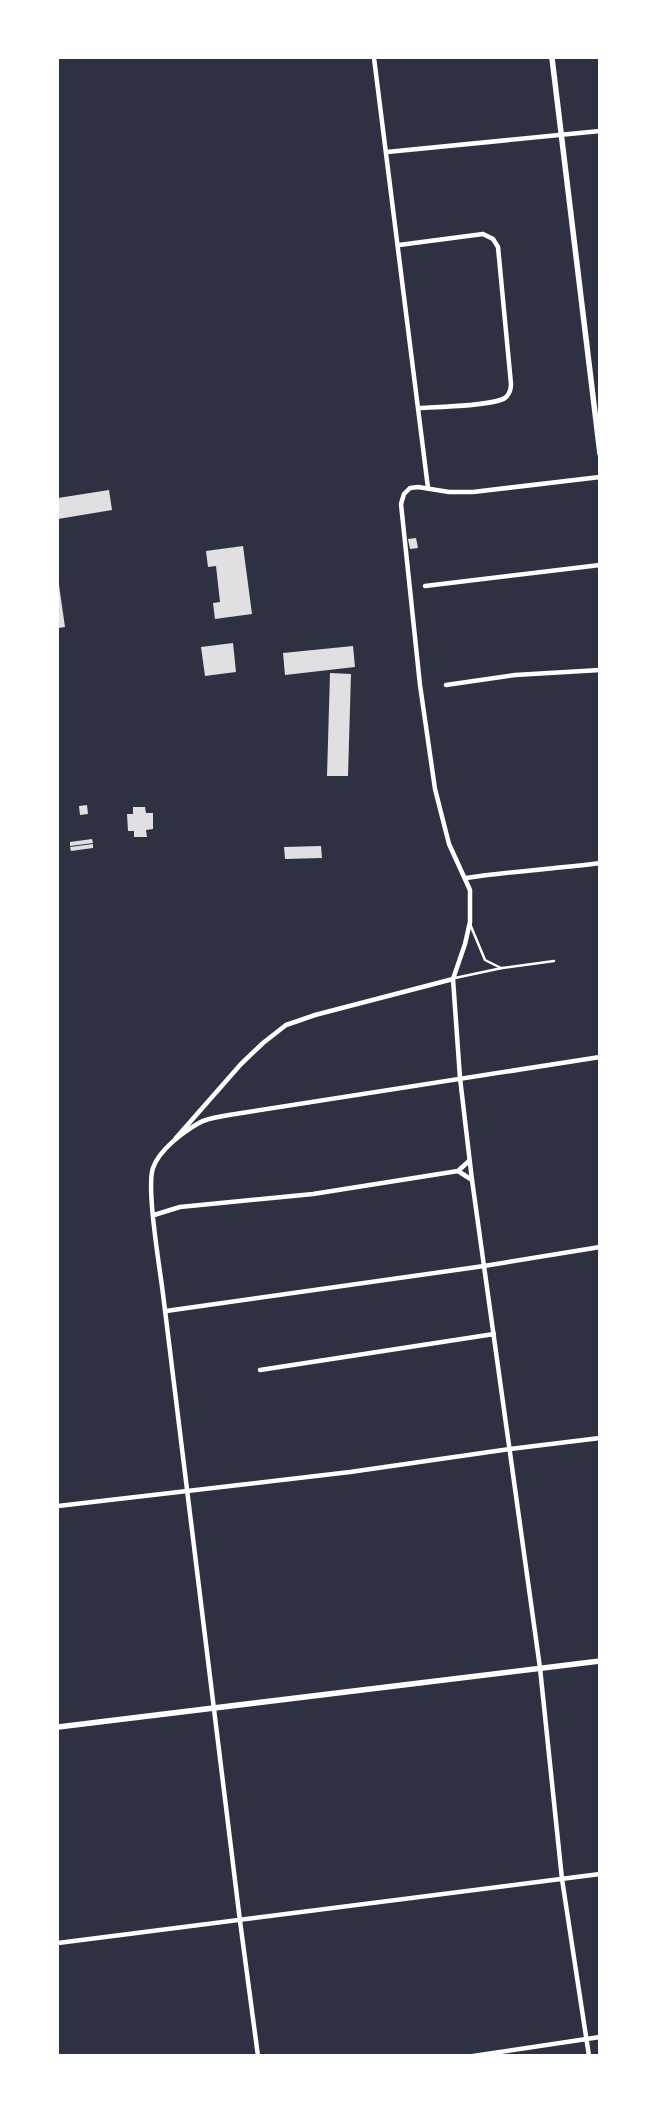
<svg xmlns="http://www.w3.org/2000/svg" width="657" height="2113" font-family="'IBM Plex Sans',sans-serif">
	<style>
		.building { fill: #e0e0e3 }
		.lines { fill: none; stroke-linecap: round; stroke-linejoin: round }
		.service { stroke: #fff; stroke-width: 2.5 }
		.minor { stroke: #fff; stroke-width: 4.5 }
		.tertiary { stroke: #fff; stroke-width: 5.5 }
	</style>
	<rect width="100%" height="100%" fill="#2d3142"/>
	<!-- building -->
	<g class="building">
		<path d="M 109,490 L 112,510 L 58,519 L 58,498 Z"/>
		<path d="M 416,538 L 418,548 L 410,549 L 408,539 Z"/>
		<path d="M 243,546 L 252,614 L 215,619 L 213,603 L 220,602 L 216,566 L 208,567 L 206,551 Z"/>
		<path d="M 59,585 L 65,627 L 58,628 L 58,586 Z"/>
		<path d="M 233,643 L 236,672 L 205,676 L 201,647 Z"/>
		<path d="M 353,646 L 355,667 L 285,675 L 283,653 Z"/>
		<path d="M 330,673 L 351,674 L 348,776 L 327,776 Z"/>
		<path d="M 87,805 L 88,814 L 80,815 L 79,806 Z"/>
		<path d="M 133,807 L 145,807 L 146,813 L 153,813 L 153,829 L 146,830 L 147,837 L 134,837 L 134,831 L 128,831 L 127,814 L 133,814 Z"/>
		<path d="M 92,839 L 93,843 L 70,846 L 70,842 Z"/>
		<path d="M 93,844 L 93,848 L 71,851 L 70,847 Z"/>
		<path d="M 321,846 L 322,858 L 285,859 L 284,847 Z"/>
	</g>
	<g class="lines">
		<!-- service -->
		<g class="service">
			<path d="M 470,924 L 485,960 L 501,968"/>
			<path d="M 455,978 L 502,968 L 554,961"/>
		</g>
		<!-- minor -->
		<g class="minor">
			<path d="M 374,58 L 428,488"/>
			<path d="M 387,152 L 600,131"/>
			<path d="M 399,245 L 483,234 L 493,239 L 498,247 L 511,384 C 511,389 510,394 505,398 C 492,406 437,407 419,408"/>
			<path d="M 425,586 L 600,565"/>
			<path d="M 446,685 L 515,675 L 600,670"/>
			<path d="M 466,878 C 511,871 555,869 600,863"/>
			<path d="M 176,1138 L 241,1064 L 263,1043 L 286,1025 L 315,1015 L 453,979"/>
			<path d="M 458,1171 L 469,1161"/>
			<path d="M 154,1215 L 180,1207 L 313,1194 L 458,1171 L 472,1180"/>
			<path d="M 166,1311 L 484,1266 L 600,1247"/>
			<path d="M 260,1370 L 494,1334"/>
			<path d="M 58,1506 L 350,1472 L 510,1449 L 600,1438"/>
			<path d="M 58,1943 L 600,1874"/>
			<path d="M 258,2056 L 240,1921 L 163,1294 C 160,1269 146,1188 153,1168 C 159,1150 183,1132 199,1123 C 207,1118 219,1117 229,1115 L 600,1057"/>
			<path d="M 473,2056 L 600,2037"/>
			<path d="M 589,2056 L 562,1879 L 540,1668 L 472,1180 L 460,1078 L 453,979 L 465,944 L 470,922 L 470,890 L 449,844 L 435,789 L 420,685 L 401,504 L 404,494 L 410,488 L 418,487 L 449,492 L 473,492 L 600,477"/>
		</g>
		<!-- tertiary -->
		<g class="tertiary">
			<path d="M 552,58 L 600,454"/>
			<path d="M 58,1727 L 600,1661"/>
		</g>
	</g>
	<!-- border -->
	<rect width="657" height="2113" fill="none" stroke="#ffffff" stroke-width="118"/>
</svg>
